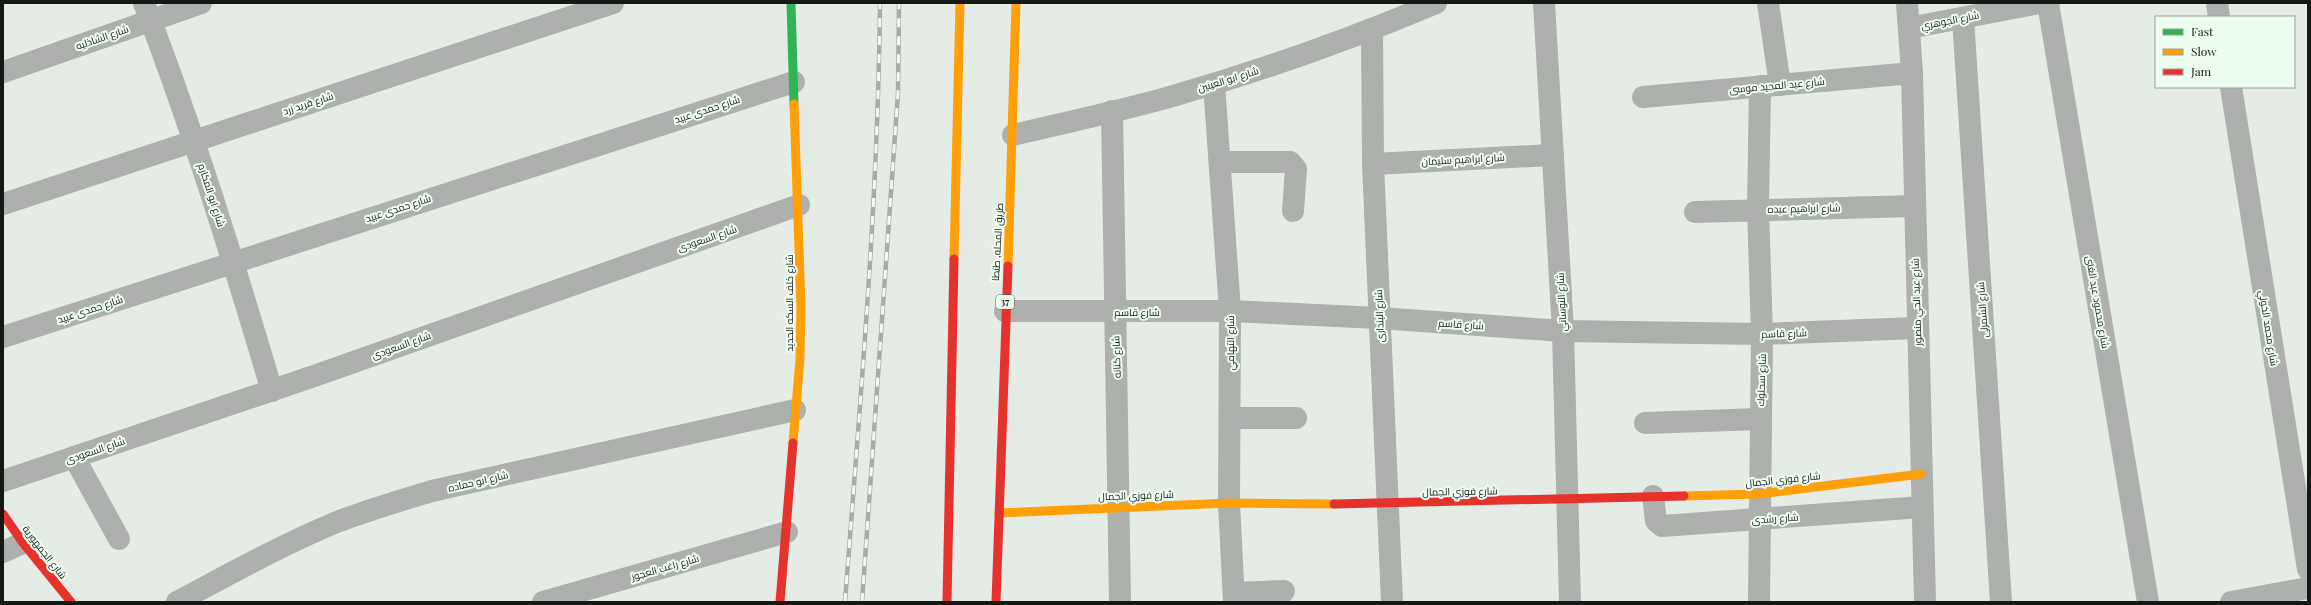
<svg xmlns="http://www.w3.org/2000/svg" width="2311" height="605" font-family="'Playfair Display',Cairo,serif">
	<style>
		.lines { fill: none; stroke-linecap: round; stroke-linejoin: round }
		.street { stroke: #adb0ad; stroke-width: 22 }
		.fast { stroke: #30b455; stroke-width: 9 }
		.slow { stroke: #ff9f0a; stroke-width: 9 }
		.jam { stroke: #e5322d; stroke-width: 9 }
		.rail-casing { stroke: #a8aba8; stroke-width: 4.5 }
		.rail { stroke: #effcf0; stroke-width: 3; stroke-dasharray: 9; stroke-linecap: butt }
		.labels { text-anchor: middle; stroke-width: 4; stroke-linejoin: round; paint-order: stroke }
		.shield { fill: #effcf0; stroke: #565d57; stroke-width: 1 }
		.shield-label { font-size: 9px; font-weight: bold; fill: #151915 }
		.street-label { font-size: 10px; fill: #151915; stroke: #effcf0 }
	</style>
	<rect width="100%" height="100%" fill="#e5ece5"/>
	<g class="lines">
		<!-- street -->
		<g class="street">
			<path d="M 144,3 C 193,130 233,260 272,391"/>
			<path d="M 1544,3 L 1563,331 L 1570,602"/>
			<path d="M 1768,3 L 1780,85"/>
			<path d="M 1907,3 L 1912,73 L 1925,602"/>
			<path d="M 2048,3 L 2148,602"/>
			<path d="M 2217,3 L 2219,17"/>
			<path d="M 1963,18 L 2001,602"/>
			<path d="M 1909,28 L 2039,3"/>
			<path d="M 1372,30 L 1373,164 L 1392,602"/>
			<path d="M 3,72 L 201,3"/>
			<path d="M 1214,84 L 1230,311 L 1229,503 L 1234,602"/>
			<path d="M 2231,87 L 2308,569"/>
			<path d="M 1643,97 L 1912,73"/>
			<path d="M 1112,111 L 1120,602"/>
			<path d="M 1013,135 C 1064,123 1115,112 1166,98 C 1258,72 1348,40 1436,3"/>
			<path d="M 1220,162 L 1290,162 L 1296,169 L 1293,211"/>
			<path d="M 1373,164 L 1553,155"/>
			<path d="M 3,204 L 613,3"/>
			<path d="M 1695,212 L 1913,206"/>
			<path d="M 1005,311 L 1230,311 L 1379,318 L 1563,331 L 1762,334 L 1917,328"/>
			<path d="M 3,337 L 794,82"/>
			<path d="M 1230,418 L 1296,418"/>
			<path d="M 1645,423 L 1760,419"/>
			<path d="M 74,457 L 119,539"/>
			<path d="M 3,481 L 317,375 L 799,205"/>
			<path d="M 1653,496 L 1656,521 L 1662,526 L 1922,507"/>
			<path d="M 3,552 L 23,543"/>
			<path d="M 1234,593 L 1284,591"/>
			<path d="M 177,602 C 228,575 278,547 332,524 C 364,511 399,501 432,491 L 795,410"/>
			<path d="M 543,602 L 787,532"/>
			<path d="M 1759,602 L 1762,334 L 1758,209 L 1760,86"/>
			<path d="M 2231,602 L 2308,588"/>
		</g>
		<!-- fast -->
		<path class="fast" d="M 791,3 L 794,104"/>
		<!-- slow -->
		<g class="slow">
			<path d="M 954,259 L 960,3"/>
			<path d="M 1008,266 L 1016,3"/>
			<path d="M 793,443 L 800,359 L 801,307 L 794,104"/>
			<path d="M 1684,496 L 1759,494 L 1921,474"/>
			<path d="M 999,513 L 1229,503 L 1334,504"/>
		</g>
		<!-- jam -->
		<g class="jam">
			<path d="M 1334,504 L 1684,496"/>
			<path d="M 3,514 L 23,543 L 71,602"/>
			<path d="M 780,602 L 793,443"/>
			<path d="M 947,602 L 954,259"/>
			<path d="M 996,602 L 1008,266"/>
		</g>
		<!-- rail casing -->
		<g class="rail-casing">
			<g id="rail">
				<path d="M 845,602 C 860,403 878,203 880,3"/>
				<path d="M 862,602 L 898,93 L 899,3"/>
			</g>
		</g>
		<!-- rail -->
		<use href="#rail" class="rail"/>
	</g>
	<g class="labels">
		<!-- shield labels -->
		<rect class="shield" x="996" y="295" width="18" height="14" rx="3"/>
		<g class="shield-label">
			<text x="1005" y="305">37</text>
		</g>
		<!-- street labels -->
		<g class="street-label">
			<text transform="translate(1950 20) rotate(-11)" y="4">شارع الجوهري</text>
			<text transform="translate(102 37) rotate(-19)" y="4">شارع الشاذليه</text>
			<text transform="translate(1228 79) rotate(-17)" y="4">شارع ابو العينين</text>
			<text transform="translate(1777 85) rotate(-5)" y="4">شارع عبد المجيد موسى</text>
			<text transform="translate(308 103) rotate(-18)" y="4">شارع فريد زرد</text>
			<text transform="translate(707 109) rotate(-18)" y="4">شارع حمدى عبيد</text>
			<text transform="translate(1463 159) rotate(-3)" y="4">شارع ابراهيم سليمان</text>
			<text transform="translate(212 195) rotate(72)" y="4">شارع ابو المكارم</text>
			<text transform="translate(398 208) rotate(-18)" y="4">شارع حمدى عبيد</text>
			<text transform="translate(1804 208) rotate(-1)" y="4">شارع ابراهيم عبده</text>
			<text transform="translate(707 238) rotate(-19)" y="4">شارع السعودى</text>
			<text transform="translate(997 242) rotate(-87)" y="4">طريق المحله, طنطا</text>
			<text transform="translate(1561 302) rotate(-93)" y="4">شارع النوساني</text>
			<text transform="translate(1916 302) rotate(-92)" y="4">شارع عبد الحي منصور</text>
			<text transform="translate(2098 302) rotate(80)" y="4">شارع محمود عبد الغنى</text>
			<text transform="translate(789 303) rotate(-90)" y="4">شارع خلف السكه الحديد</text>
			<text transform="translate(90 309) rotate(-18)" y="4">شارع حمدى عبيد</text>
			<text transform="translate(1982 310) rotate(-94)" y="4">شارع الشمرلى</text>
			<text x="1137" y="316">شارع قاسم</text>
			<text transform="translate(1379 316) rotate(-92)" y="4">شارع البندارى</text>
			<text transform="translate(1461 324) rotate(4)" y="4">شارع قاسم</text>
			<text transform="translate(2269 328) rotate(81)" y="4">شارع محمد الخولي</text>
			<text transform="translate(1784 333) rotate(-2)" y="4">شارع قاسم</text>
			<text transform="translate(1230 343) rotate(-90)" y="4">شارع التهامي</text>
			<text transform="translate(401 345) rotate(-20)" y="4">شارع السعودى</text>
			<text transform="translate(1116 357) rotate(-92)" y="4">شارع كنانه</text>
			<text transform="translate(1761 380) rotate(-88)" y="4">شارع سحلوك</text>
			<text transform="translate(95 450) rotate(-19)" y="4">شارع السعودى</text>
			<text transform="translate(1783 479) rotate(-6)" y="4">شارع فوزي الجمال</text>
			<text transform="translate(478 481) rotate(-13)" y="4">شارع ابو حماده</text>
			<text transform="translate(1460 491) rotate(-1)" y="4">شارع فوزي الجمال</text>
			<text transform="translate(1136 495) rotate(-2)" y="4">شارع فوزي الجمال</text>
			<text transform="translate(1775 518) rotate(-4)" y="4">شارع رشدى</text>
			<text transform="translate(45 552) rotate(52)" y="4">شارع الجمهورية</text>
			<text transform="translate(665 567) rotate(-16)" y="4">شارع راغب العجوز</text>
		</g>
	</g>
	<!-- border -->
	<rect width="2311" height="605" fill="none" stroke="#151915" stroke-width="8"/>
	<!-- legend -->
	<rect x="2155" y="16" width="140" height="72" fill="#effcf0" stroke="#98a198"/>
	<rect x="2163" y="29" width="20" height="6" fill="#30b455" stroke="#98a198"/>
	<text x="2191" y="36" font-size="12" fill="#151915">Fast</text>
	<rect x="2163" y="49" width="20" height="6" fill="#ff9f0a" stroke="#98a198"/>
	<text x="2191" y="56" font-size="12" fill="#151915">Slow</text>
	<rect x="2163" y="69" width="20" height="6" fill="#e5322d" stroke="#98a198"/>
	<text x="2191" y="76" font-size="12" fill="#151915">Jam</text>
</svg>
